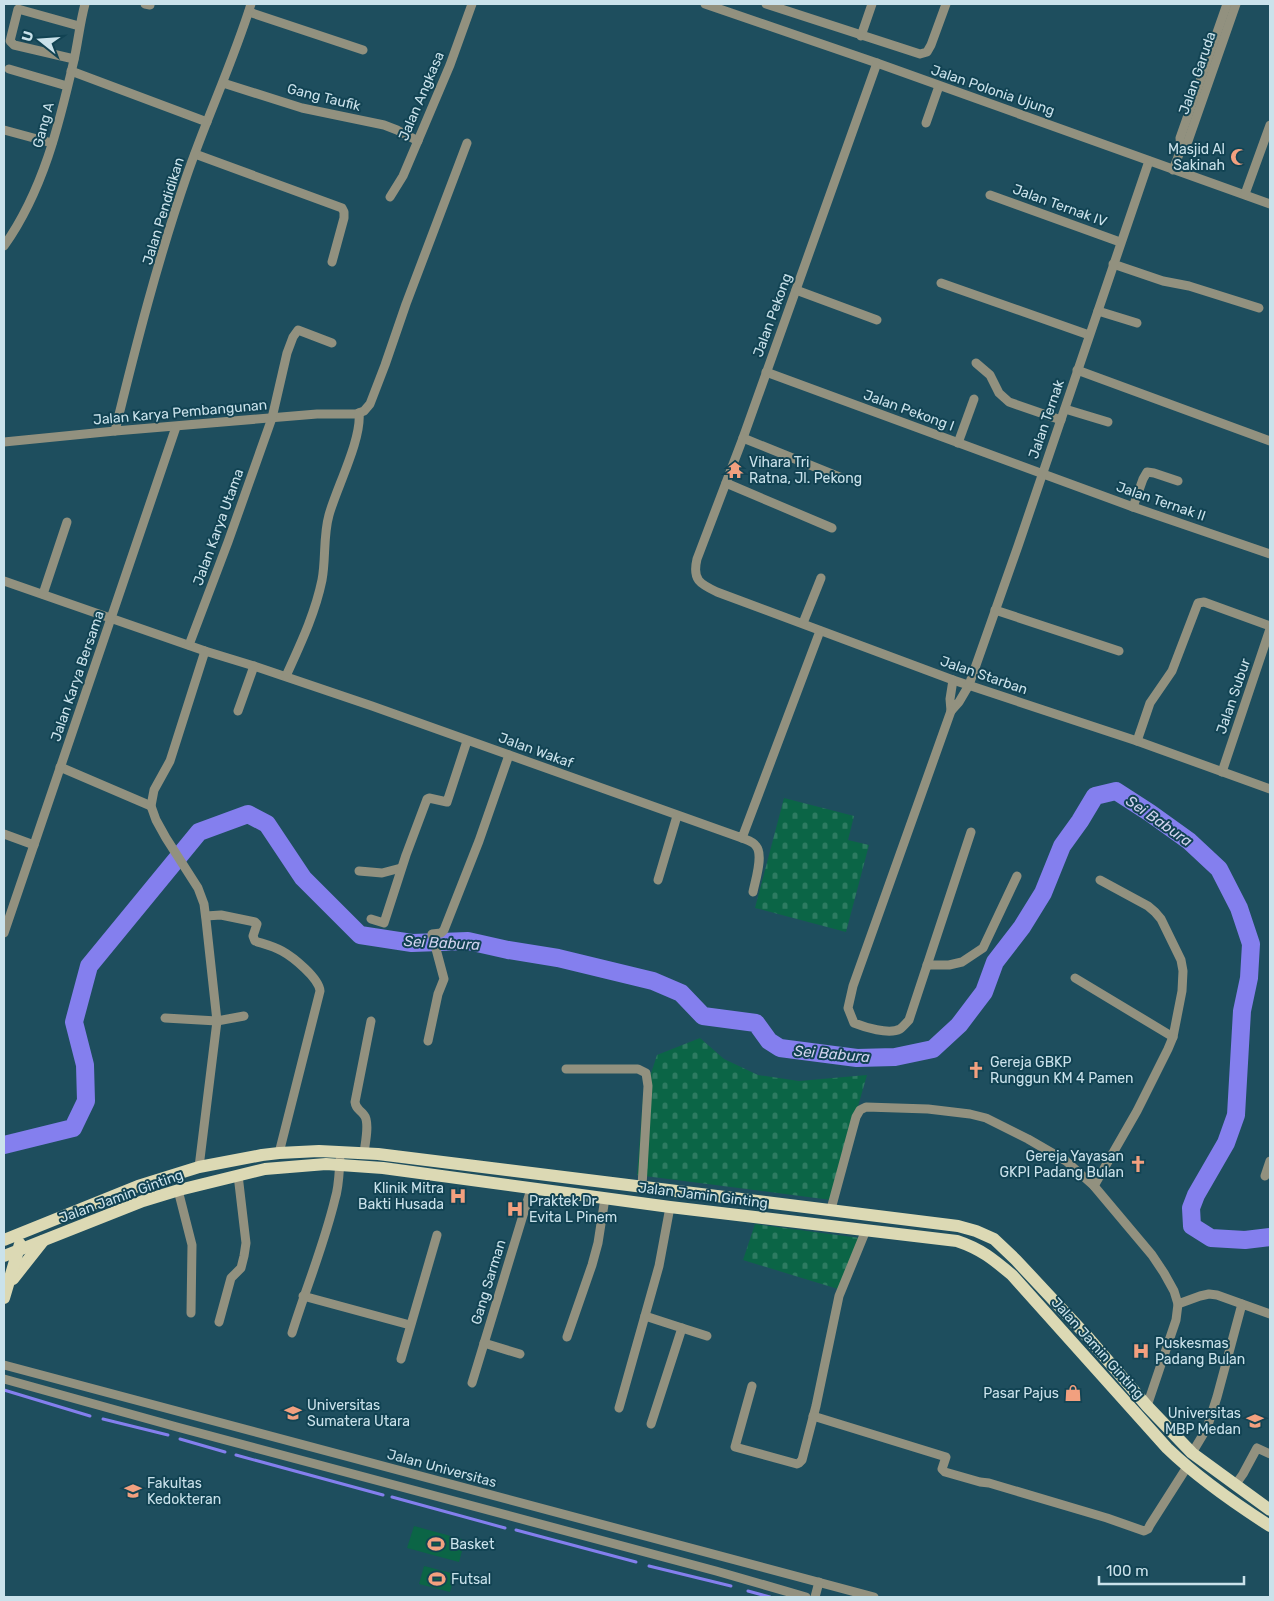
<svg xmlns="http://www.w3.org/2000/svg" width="1274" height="1601" font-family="Rubik,sans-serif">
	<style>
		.cemetery { fill: url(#cemetery-stones) }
		.pitch { fill: #0b6546 }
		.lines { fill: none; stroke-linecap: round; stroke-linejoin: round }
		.stream { stroke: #847fee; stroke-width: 3 }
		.river { stroke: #847fee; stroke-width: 18 }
		.minor { stroke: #92917f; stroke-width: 9 }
		.major { stroke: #dcd9b4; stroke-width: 12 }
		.labels { text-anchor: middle; stroke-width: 4; stroke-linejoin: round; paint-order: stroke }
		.street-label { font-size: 14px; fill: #cae2eb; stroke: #124353 }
		.poi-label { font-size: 14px; fill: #cae2eb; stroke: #124353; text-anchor: start }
		.water-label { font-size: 15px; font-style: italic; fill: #d0d2ee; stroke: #124353 }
	</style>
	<defs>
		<pattern id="cemetery-stones" width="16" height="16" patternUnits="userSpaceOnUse" patternTransform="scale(1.25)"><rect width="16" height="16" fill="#0b6546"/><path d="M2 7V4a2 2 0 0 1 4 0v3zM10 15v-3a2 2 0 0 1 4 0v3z" fill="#2d7b61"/></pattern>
	</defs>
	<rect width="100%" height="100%" fill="#1e4e5e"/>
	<!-- cemetery -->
	<g class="cemetery">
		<path d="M 784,798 L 854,816 L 848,840 L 869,845 L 846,932 L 755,908 Z"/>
		<path d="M 700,1038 L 724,1059 L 758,1075 L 799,1081 L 867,1075 L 831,1200 L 637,1175 L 643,1098 L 657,1055 Z"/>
		<path d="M 755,1224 L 860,1238 L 838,1289 L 743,1260 Z"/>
	</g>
	<!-- pitch -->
	<g class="pitch">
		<path d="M 414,1526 L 465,1540 L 459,1562 L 407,1548 Z"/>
		<path d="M 424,1566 L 455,1574 L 450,1592 L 419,1584 Z"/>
	</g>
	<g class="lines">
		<!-- stream -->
		<g class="stream">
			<path d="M 4,1390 L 90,1416"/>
			<path d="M 103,1419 L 168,1435"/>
			<path d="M 180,1439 L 225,1452"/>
			<path d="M 236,1455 L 383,1495"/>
			<path d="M 392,1497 L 505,1528"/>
			<path d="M 516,1530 L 636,1562"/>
			<path d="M 649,1566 L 731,1586"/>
			<path d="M 748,1591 L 770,1597"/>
		</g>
		<!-- river -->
		<path class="river" d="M 4,1145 L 73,1128 L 86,1101 L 85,1065 L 74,1022 L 89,966 L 199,832 L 248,814 L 267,824 L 303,878 L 360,935 L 412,943 L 468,941 L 508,950 L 558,958 L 653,981 L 681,993 L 703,1016 L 756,1023 L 769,1041 L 780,1048 L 857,1058 L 895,1057 L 933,1049 L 959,1025 L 984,992 L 995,962 L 1022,927 L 1043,893 L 1062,846 L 1080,821 L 1095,796 L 1116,791 L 1150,813 L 1189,841 L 1219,869 L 1239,908 L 1251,944 L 1249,978 L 1242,1011 L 1236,1115 L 1226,1143 L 1196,1195 L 1191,1208 L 1192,1226 L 1211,1238 L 1245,1240 L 1270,1237"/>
		<!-- minor -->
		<g class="minor">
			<path d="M 145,4 L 150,5"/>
			<path d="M 705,4 L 877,63 L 1270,204"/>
			<path d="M 766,4 L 920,54 L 927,52 L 931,45 L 946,4"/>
			<path d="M 249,12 L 363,50"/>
			<path d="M 861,36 L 872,4"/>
			<path d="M 74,59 L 14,45 L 10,41 L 18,9 L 79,26"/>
			<path d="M 877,63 L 743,438 L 697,559 C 692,580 700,584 717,592 L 953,680 L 1137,741 L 1270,789"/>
			<path d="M 9,69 L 67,86"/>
			<path d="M 71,71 L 207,122"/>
			<path d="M 223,83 L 302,108 L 384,125 L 397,130 L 418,141"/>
			<path d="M 926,123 L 939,86"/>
			<path d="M 4,130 L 52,143"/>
			<path d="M 1181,149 L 1188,141 L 1236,4"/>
			<path d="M 195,154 L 342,208 L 344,212 L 344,218 L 332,262"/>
			<path d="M 1173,170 L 1181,149 L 1180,138 L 1227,4"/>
			<path d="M 1245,194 L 1270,125"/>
			<path d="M 990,195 L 1120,242"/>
			<path d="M 390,197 L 403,176 L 450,65 L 472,4"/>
			<path d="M 4,246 C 43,191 59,125 74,60 C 78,42 80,22 85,4"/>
			<path d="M 1113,264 L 1163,281 L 1189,286 L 1259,308"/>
			<path d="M 941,283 L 1089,335"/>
			<path d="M 796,290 L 877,320"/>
			<path d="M 1098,311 L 1137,323"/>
			<path d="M 976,363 L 990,375 L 999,393 L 1009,402 L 1061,420"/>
			<path d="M 1077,370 L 1270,441"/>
			<path d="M 766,372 L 1133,507 L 1270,554"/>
			<path d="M 1065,409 L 1108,422"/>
			<path d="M 115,431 C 136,345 158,259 187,175 C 207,117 233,62 251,4"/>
			<path d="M 743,438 L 842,478"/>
			<path d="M 4,442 L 115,431 L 317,414 L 356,414 L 364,411 L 370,404 L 385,365 L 406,304 L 467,143"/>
			<path d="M 958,443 L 974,399"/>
			<path d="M 726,483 L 832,528"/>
			<path d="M 1133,507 L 1143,479 L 1147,472 L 1154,473 L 1178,481"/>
			<path d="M 4,581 L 205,651 L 254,666 L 372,706 L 742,838 L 820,631"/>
			<path d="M 43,594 L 67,522"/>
			<path d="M 995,610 L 1119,651"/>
			<path d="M 803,623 L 821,578"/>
			<path d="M 189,645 L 228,542 L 272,418 L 287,353 L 293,337 L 298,330 L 332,343"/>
			<path d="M 286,676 C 300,645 315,614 322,580 C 326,559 323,536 329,515 C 336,489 362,439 359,413"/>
			<path d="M 953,680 L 950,699 L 951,711 L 959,702 L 969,685 L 1018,546 L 1149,161"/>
			<path d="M 238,711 L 254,666"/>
			<path d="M 951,711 L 853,986 L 848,1008 L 854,1023 C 864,1027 889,1035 900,1029 C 903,1027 906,1023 909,1020 L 971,832"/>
			<path d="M 1137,741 L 1150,703 L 1172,671 L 1198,603 L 1204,602 L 1270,626"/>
			<path d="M 60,767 L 151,806"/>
			<path d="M 1222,772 L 1270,629"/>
			<path d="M 4,834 L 34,845"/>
			<path d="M 742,838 C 747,840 753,841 756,846 C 764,855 755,881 753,892"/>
			<path d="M 359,871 L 382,873 L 401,868"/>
			<path d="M 658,880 L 677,816"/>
			<path d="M 206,916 L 221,915 L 255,922 L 257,924 L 253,936 L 255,941 C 264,944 273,946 282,951 C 293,957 319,978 320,991 L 279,1153"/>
			<path d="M 371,919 L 384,923 L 406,855 L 427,799 L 429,798 L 447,802 L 467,741"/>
			<path d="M 4,933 L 176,427"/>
			<path d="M 927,965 L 949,965 L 962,962 L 983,948 L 1017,876"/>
			<path d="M 1075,978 L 1173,1037"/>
			<path d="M 165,1018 L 217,1021 L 244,1016"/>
			<path d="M 428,1041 L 438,994 L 444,979 L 432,934 L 441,933 L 444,930 L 479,841 L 509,755"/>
			<path d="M 566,1069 L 638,1069 L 646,1073 L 648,1086 L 642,1186"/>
			<path d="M 364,1153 C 365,1144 370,1122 364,1115 C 360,1109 356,1110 355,1102 L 371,1021"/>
			<path d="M 199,1167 L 217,1021 L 206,920 L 204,904 L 198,888 L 166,838 L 156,820 L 151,806 L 154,790 L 170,761 L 205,651"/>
			<path d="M 1265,1176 L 1270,1161"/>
			<path d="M 1094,1186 L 1137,1111 L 1168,1049 L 1173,1037 L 1182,991 L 1183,971 L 1181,960 L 1161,919 L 1155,912 L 1148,906 L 1100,880"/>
			<path d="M 178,1190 L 192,1245 L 191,1313"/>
			<path d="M 831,1209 L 856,1117 L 860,1110 L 866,1107 L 928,1109 L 970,1114 L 986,1118 L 1028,1139 L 1066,1161 L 1094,1186 L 1152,1255 L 1164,1273 L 1174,1291 L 1178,1304 L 1176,1320 L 1147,1406"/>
			<path d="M 303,1296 L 410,1325"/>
			<path d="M 1178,1304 L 1200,1296 L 1209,1294 L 1217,1295 L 1270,1314"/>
			<path d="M 645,1316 L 682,1328 L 651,1424"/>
			<path d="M 219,1322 L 231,1278 L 241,1268 L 244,1256 L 246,1243 L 238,1175"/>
			<path d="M 682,1328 L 707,1336"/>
			<path d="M 292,1333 C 306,1288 324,1245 335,1199 C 339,1187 339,1173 340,1160"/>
			<path d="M 567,1337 L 592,1265 L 598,1243 L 605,1198"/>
			<path d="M 484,1343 L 520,1354"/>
			<path d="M 401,1359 L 437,1235"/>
			<path d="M 4,1365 L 874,1597"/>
			<path d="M 4,1379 L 177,1427 L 716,1571 L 806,1597"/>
			<path d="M 472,1383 L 531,1189"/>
			<path d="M 752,1386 L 735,1447 L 797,1464 L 799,1463 L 802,1460 L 816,1406 L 839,1296 L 866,1230"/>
			<path d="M 619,1408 L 659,1266 L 670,1207"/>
			<path d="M 813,1416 L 946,1457 L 942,1469 L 945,1472 L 980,1482 L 989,1483 L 1107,1518 L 1144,1531 L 1148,1529 L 1150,1525 L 1187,1467"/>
			<path d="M 1192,1453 L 1207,1428 L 1217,1397 L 1242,1304"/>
			<path d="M 1236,1484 L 1243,1474 L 1257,1448 L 1270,1454"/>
			<path d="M 815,1597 L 819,1582"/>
		</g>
		<!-- major -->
		<g class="major">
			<path d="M 4,1240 L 138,1186 L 199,1167 L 262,1155 L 279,1153 L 319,1151 L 378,1154 L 958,1226 L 976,1231 L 994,1239 L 1016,1260 L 1085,1334 L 1147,1406 L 1192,1453 L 1270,1510"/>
			<path d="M 4,1256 L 143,1201 L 179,1190 L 265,1169 L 326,1164 L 383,1168 L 670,1207 L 957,1241 C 981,1249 993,1259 1012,1275 L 1167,1448 C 1198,1478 1234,1503 1270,1526"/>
			<path d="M 13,1279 L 43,1241"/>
			<path d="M 4,1298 L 20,1244"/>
		</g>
	</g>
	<!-- icons -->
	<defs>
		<g id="mosque-bare" transform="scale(1.35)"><path d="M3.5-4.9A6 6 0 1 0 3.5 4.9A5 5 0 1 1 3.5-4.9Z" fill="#f2a07f" stroke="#124353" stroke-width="2.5" paint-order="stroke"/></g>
		<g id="temple-bare" transform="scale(1.35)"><path d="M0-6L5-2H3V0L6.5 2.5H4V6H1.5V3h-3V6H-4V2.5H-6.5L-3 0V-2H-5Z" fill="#f2a07f" stroke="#124353" stroke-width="2.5" paint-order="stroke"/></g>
		<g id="church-bare" transform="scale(1.35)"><path d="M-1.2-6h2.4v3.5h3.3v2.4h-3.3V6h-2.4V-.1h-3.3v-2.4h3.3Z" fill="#f2a07f" stroke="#124353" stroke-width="2.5" paint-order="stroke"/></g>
		<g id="hospital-bare" transform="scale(1.35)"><path d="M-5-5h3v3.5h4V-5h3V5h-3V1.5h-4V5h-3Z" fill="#f2a07f" stroke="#124353" stroke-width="2.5" paint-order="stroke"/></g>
		<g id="shop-bare" transform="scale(1.35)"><path d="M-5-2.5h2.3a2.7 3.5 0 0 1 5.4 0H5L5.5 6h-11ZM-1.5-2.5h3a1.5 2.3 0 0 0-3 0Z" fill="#f2a07f" stroke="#124353" stroke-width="2.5" paint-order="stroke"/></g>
		<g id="university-bare" transform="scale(1.35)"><path d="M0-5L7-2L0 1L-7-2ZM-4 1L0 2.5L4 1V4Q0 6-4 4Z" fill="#f2a07f" stroke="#124353" stroke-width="2.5" paint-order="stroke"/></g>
		<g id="stadium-bare" transform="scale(1.35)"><path d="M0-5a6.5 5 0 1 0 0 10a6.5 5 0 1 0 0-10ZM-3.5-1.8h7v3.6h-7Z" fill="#f2a07f" stroke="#124353" stroke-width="2.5" paint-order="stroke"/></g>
	</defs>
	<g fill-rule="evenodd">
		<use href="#mosque-bare" x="1239" y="157"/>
		<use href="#temple-bare" x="735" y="470"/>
		<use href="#church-bare" x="976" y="1070"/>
		<use href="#church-bare" x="1138" y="1164"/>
		<use href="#hospital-bare" x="458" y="1196"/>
		<use href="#hospital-bare" x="515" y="1209"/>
		<use href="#hospital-bare" x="1141" y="1351"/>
		<use href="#shop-bare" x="1073" y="1393"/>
		<use href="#university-bare" x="293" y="1413"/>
		<use href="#university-bare" x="1255" y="1421"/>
		<use href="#university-bare" x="133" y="1491"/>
		<use href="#stadium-bare" x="436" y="1544"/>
		<use href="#stadium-bare" x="437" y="1579"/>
	</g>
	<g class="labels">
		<!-- street labels -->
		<g class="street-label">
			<text transform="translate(1197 73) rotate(-71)" y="5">Jalan Garuda</text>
			<text transform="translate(993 90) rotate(19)" y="5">Jalan Polonia Ujung</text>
			<text transform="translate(421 96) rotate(-67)" y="5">Jalan Angkasa</text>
			<text transform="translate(324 97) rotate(14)" y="5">Gang Taufik</text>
			<text transform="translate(43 125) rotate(-75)" y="5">Gang A</text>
			<text transform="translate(1060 205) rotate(20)" y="5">Jalan Ternak IV</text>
			<text transform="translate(163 211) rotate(-73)" y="5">Jalan Pendidikan</text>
			<text transform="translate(772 315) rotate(-70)" y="5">Jalan Pekong</text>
			<text transform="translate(909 410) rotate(20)" y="5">Jalan Pekong I</text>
			<text transform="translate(180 412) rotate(-5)" y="5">Jalan Karya Pembangunan</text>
			<text transform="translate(1046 419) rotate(-71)" y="5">Jalan Ternak</text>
			<text transform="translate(1161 501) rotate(19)" y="5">Jalan Ternak II</text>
			<text transform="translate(218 527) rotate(-70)" y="5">Jalan Karya Utama</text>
			<text transform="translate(984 675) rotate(19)" y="5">Jalan Starban</text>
			<text transform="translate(77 676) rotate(-71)" y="5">Jalan Karya Bersama</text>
			<text transform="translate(1233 696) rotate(-71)" y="5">Jalan Subur</text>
			<text transform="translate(536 750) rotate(20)" y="5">Jalan Wakaf</text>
			<text transform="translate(703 1195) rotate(7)" y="5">Jalan Jamin Ginting</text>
			<text transform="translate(121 1196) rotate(-20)" y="5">Jalan Jamin Ginting</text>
			<text transform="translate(488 1282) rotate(-73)" y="5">Gang Sarman</text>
			<text transform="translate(1098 1348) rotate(48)" y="5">Jalan Jamin Ginting</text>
			<text transform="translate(442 1468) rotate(15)" y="5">Jalan Universitas</text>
		</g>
		<!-- poi labels -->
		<g class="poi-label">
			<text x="1225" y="154" text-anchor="end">Masjid Al<tspan x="1225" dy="16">Sakinah</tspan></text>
			<text x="749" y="467">Vihara Tri<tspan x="749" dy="16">Ratna, Jl. Pekong</tspan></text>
			<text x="990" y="1067">Gereja GBKP<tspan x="990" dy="16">Runggun KM 4 Pamen</tspan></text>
			<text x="1124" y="1161" text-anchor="end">Gereja Yayasan<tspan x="1124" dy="16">GKPI Padang Bulan</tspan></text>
			<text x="444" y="1193" text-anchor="end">Klinik Mitra<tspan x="444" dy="16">Bakti Husada</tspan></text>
			<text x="529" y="1206">Praktek Dr<tspan x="529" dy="16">Evita L Pinem</tspan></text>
			<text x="1155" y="1348">Puskesmas<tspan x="1155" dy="16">Padang Bulan</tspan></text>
			<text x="1059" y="1398" text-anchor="end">Pasar Pajus</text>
			<text x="307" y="1410">Universitas<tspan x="307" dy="16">Sumatera Utara</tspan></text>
			<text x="1241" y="1418" text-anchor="end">Universitas<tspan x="1241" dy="16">MBP Medan</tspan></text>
			<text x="147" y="1488">Fakultas<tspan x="147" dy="16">Kedokteran</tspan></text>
			<text x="450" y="1549">Basket</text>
			<text x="451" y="1584">Futsal</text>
		</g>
		<!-- water labels -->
		<g class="water-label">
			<text transform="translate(1159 821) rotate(35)" y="5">Sei Babura</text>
			<text transform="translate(442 943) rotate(3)" y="5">Sei Babura</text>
			<text transform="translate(832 1054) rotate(5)" y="5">Sei Babura</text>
		</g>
	</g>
	<!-- border -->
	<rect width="1274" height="1601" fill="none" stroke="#cae2eb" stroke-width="10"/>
	<!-- north arrow -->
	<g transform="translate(40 40) rotate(287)" stroke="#124353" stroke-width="4" paint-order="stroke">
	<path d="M0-4L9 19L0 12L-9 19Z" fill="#cae2eb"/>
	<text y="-8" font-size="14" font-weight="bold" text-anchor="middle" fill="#cae2eb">U</text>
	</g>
	<!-- scale -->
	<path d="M1099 1576v8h145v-8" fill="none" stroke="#cae2eb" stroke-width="2.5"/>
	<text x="1106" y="1576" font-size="15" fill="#cae2eb" stroke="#124353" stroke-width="4" paint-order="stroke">100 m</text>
</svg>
